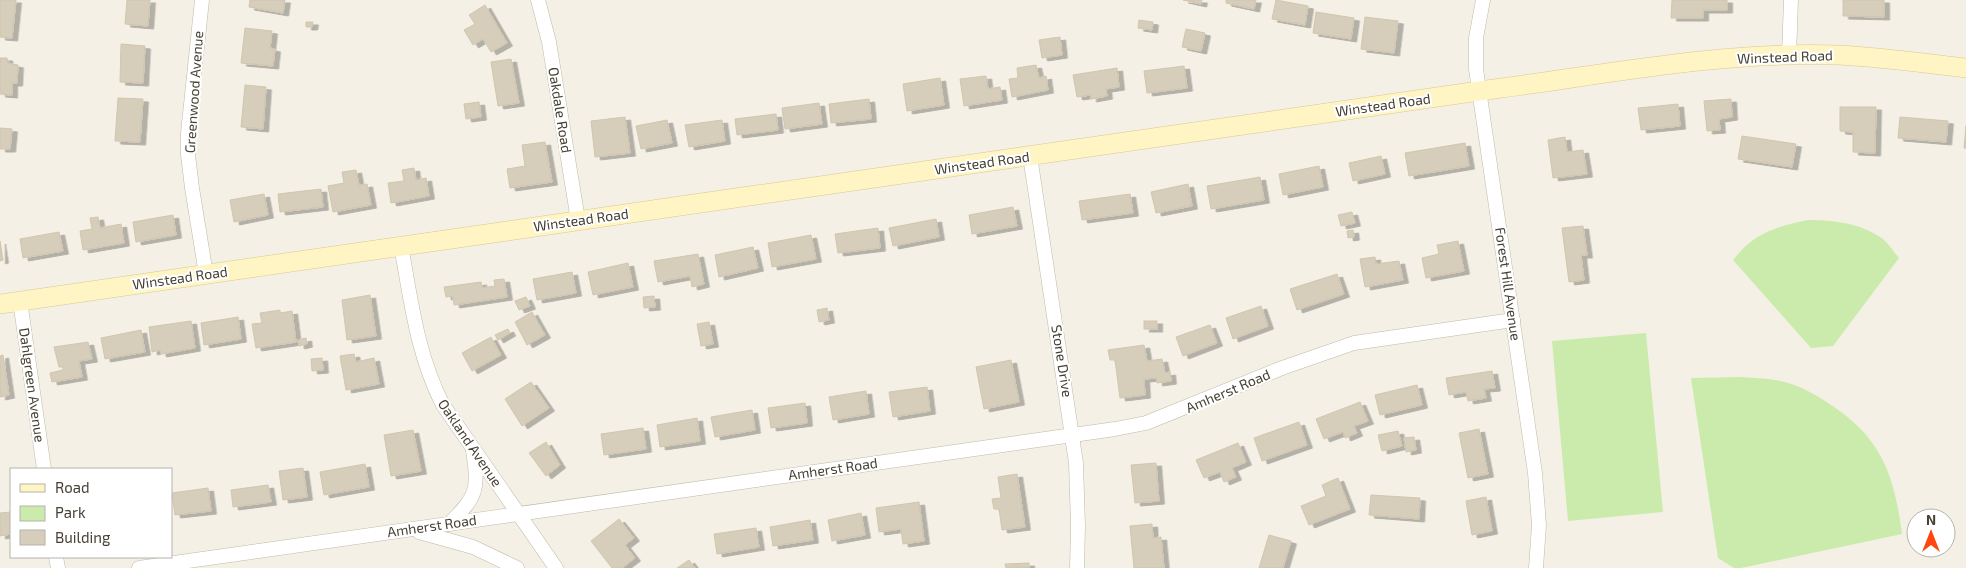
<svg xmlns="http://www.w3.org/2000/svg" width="1966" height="568" font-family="'Exo 2',sans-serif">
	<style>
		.green { fill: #caebab }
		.building { fill: #d6cdba; stroke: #d1c6ad; filter: url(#shadow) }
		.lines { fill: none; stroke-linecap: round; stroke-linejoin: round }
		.street-casing { stroke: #c0b9a7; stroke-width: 15 }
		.secondary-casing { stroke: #d7c992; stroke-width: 20 }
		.street { stroke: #fff; stroke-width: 14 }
		.secondary { stroke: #fff5c4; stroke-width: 19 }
		.labels { text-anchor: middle; stroke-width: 4; stroke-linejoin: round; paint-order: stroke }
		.street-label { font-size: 14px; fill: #474134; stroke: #fff }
	</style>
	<defs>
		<filter id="shadow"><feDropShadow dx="5.5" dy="3" stdDeviation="0" flood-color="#0004"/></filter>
	</defs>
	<rect width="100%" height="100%" fill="#f4f0e5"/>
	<!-- green -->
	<g class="green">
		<path d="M 1808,220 C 1833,220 1859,223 1880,237 C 1887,241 1893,251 1899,258 L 1833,346 L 1811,348 L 1733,260 C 1754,233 1775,227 1808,220 Z"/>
		<path d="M 1646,333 L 1663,512 L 1568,521 L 1552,341 Z"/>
		<path d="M 1740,377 C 1752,378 1763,378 1775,380 C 1794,383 1812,392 1828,403 C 1881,437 1894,473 1902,534 L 1741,568 L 1734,568 L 1718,558 L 1691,378 Z"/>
	</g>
	<!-- building -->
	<g class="building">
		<path d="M 0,0 L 16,0 L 12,38 L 0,37 Z"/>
		<path d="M 127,0 L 150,0 L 148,26 L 125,24 Z"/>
		<path d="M 250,0 L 285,0 L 283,13 L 249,7 Z"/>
		<path d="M 1183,0 L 1202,0 L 1201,4 Z"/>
		<path d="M 1226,0 L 1256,0 L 1254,9 L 1226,3 Z"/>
		<path d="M 1276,0 L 1308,6 L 1305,25 L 1272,19 Z"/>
		<path d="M 1672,0 L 1727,0 L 1727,10 L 1703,10 L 1703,18 L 1671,18 Z"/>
		<path d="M 1843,0 L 1884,0 L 1884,17 L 1843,16 Z"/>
		<path d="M 485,5 L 507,43 L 491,52 L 483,39 L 473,45 L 464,30 L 475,24 L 469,15 Z"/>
		<path d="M 1316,12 L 1354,18 L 1351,39 L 1313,33 Z"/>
		<path d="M 1365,17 L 1398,21 L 1394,53 L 1361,49 Z"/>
		<path d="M 1139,20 L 1153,22 L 1152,30 L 1138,28 Z"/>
		<path d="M 306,22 L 313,22 L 312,27 L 306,27 Z"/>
		<path d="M 245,28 L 272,31 L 270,48 L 275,49 L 273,66 L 241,63 Z"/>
		<path d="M 1186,29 L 1205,33 L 1201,51 L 1182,47 Z"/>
		<path d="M 1060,37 L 1062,55 L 1042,58 L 1039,40 Z"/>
		<path d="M 121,44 L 145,46 L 143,83 L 120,82 Z"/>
		<path d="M 0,58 L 7,58 L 8,63 L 18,65 L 17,83 L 12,83 L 12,95 L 0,94 Z"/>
		<path d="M 511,59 L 519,103 L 498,106 L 491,62 Z"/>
		<path d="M 1036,65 L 1039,78 L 1046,76 L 1048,90 L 1012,97 L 1009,79 L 1018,78 L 1017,68 Z"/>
		<path d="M 1184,66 L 1187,88 L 1147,93 L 1144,71 Z"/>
		<path d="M 1117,68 L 1119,87 L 1106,89 L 1107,96 L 1091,99 L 1091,95 L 1077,97 L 1073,75 Z"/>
		<path d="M 986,76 L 988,89 L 1000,87 L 1002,100 L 964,106 L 960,79 Z"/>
		<path d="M 940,78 L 944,105 L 907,111 L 903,84 Z"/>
		<path d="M 245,85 L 266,87 L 263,129 L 241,127 Z"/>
		<path d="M 118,98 L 143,99 L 140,142 L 115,141 Z"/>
		<path d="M 869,99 L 871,119 L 831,123 L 829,104 Z"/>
		<path d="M 1731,99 L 1732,117 L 1719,119 L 1720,130 L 1707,131 L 1704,101 Z"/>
		<path d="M 479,102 L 481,117 L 466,119 L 464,104 Z"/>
		<path d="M 819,103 L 822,124 L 785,129 L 782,108 Z"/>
		<path d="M 1678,104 L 1680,126 L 1641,130 L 1638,108 Z"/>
		<path d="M 1840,107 L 1876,107 L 1875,153 L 1853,152 L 1853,132 L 1840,131 Z"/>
		<path d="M 776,114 L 778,130 L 737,135 L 735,119 Z"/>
		<path d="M 625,117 L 630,153 L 595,157 L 591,121 Z"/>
		<path d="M 1900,117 L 1948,121 L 1946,142 L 1898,138 Z"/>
		<path d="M 667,120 L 672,143 L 641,149 L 636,126 Z"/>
		<path d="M 722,120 L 725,141 L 689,147 L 685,125 Z"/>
		<path d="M 1966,126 L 1966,148 L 1964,148 Z"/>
		<path d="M 0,128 L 12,129 L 10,149 L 0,149 Z"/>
		<path d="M 1742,136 L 1796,144 L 1792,167 L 1738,159 Z"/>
		<path d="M 1565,137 L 1567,152 L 1583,150 L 1587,174 L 1553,178 L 1548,140 Z"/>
		<path d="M 545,142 L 552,182 L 510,188 L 507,169 L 525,166 L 522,145 Z"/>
		<path d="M 1465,143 L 1469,166 L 1409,176 L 1405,153 Z"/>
		<path d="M 1381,156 L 1385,174 L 1353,181 L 1349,163 Z"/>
		<path d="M 1319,166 L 1323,187 L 1283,195 L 1279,174 Z"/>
		<path d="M 414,168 L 416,180 L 426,178 L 429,196 L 391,203 L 388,183 L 404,181 L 402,170 Z"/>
		<path d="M 356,170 L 359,185 L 367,184 L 371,205 L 333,212 L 328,186 L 344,183 L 342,172 Z"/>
		<path d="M 1260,177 L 1264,200 L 1211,209 L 1207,186 Z"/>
		<path d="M 1188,184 L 1192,206 L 1156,213 L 1151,192 Z"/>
		<path d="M 321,189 L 323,207 L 280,212 L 278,194 Z"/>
		<path d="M 264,194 L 268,215 L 234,222 L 230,200 Z"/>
		<path d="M 1130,194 L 1133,213 L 1082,220 L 1079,201 Z"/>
		<path d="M 1013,207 L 1017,226 L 972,234 L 969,215 Z"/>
		<path d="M 1352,212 L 1355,223 L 1341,226 L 1338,215 Z"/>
		<path d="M 173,215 L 176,235 L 136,242 L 133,222 Z"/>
		<path d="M 98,217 L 100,228 L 121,224 L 124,243 L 83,250 L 80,231 L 92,229 L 90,218 Z"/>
		<path d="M 936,219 L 939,237 L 893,246 L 889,228 Z"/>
		<path d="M 1583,226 L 1587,255 L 1581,255 L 1584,280 L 1569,282 L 1562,228 Z"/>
		<path d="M 878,228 L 880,248 L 838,253 L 835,234 Z"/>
		<path d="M 1353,230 L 1354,237 L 1348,238 L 1347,231 Z"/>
		<path d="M 59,232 L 63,251 L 23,258 L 20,239 Z"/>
		<path d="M 811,235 L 816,259 L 772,267 L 768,243 Z"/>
		<path d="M 0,241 L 3,260 L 0,261 Z"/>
		<path d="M 1458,241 L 1464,271 L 1426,278 L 1422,258 L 1439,254 L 1437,245 Z"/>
		<path d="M 753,247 L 758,268 L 719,277 L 715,255 Z"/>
		<path d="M 698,254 L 704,284 L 692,287 L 690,276 L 658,282 L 654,261 Z"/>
		<path d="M 1375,257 L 1376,264 L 1399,261 L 1403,280 L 1365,287 L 1360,259 Z"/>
		<path d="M 628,263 L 633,287 L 593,295 L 588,272 Z"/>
		<path d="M 572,272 L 576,293 L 537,300 L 533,279 Z"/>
		<path d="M 1337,274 L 1344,294 L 1297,310 L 1290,289 Z"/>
		<path d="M 504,279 L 507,297 L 454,305 L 453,296 L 446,297 L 444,287 L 481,282 L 482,288 L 495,286 L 494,280 Z"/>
		<path d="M 370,295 L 376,336 L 347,340 L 342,300 Z"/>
		<path d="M 654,296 L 655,307 L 644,308 L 643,297 Z"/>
		<path d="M 526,297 L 530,306 L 519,310 L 515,301 Z"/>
		<path d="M 1261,306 L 1268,326 L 1233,339 L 1226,318 Z"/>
		<path d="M 827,308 L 829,320 L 819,322 L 817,310 Z"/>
		<path d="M 280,310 L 280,313 L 292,311 L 296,342 L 256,348 L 252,324 L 262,323 L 260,313 Z"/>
		<path d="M 532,312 L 545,335 L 527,345 L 515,322 Z"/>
		<path d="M 238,317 L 241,339 L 204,345 L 201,323 Z"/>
		<path d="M 191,321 L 195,348 L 161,354 L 160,350 L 152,352 L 149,327 Z"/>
		<rect x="1144" y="321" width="13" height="8"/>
		<path d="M 709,322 L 713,344 L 701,346 L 697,324 Z"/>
		<path d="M 1210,325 L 1217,343 L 1183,356 L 1176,337 Z"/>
		<path d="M 508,329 L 510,333 L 498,340 L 495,335 Z"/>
		<path d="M 141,330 L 145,352 L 105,359 L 101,338 Z"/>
		<path d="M 491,337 L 501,355 L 472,371 L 462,353 Z"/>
		<path d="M 306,338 L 307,344 L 299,346 L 298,340 Z"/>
		<path d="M 88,342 L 92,359 L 79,361 L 82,377 L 52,382 L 50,373 L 63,370 L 63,367 L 59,367 L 54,347 Z"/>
		<path d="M 1144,345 L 1147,361 L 1162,359 L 1165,373 L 1170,372 L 1171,381 L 1157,383 L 1157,378 L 1144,379 L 1145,395 L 1120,398 L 1115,360 L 1110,360 L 1108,350 Z"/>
		<path d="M 354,354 L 356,362 L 374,358 L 379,384 L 346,390 L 340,356 Z"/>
		<path d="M 3,355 L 9,395 L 0,397 L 0,356 Z"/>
		<path d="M 322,358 L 323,370 L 312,371 L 311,359 Z"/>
		<path d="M 1011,360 L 1019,402 L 984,409 L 976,367 Z"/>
		<path d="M 1492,371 L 1495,388 L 1484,389 L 1486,398 L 1468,401 L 1466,392 L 1449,395 L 1446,378 Z"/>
		<path d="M 531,382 L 549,408 L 522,426 L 505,399 Z"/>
		<path d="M 1417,385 L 1422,405 L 1380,415 L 1375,395 Z"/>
		<path d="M 927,387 L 930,411 L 893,417 L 889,392 Z"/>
		<path d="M 866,391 L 869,414 L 833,420 L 829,397 Z"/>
		<path d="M 1360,402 L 1368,421 L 1354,426 L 1357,433 L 1345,438 L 1343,432 L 1324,439 L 1316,419 Z"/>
		<path d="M 805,403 L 807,423 L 771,428 L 768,408 Z"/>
		<path d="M 752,410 L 755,430 L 715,437 L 711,417 Z"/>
		<path d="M 697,418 L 700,441 L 660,447 L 657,425 Z"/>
		<path d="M 1299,422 L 1307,445 L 1262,461 L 1254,438 Z"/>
		<path d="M 643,428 L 646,449 L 604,455 L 601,434 Z"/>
		<path d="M 1479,429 L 1488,474 L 1468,478 L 1459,433 Z"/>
		<path d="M 413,430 L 421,471 L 391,476 L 384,435 Z"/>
		<path d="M 1398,431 L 1402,446 L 1382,451 L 1378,435 Z"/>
		<path d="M 1414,437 L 1416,450 L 1406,452 L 1404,438 Z"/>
		<path d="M 546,442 L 560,465 L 546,476 L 529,453 Z"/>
		<path d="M 1238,443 L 1246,462 L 1232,468 L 1236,477 L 1224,482 L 1220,472 L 1204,478 L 1196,460 Z"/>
		<path d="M 1156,463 L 1159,501 L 1135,503 L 1131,465 Z"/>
		<path d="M 365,464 L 369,487 L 324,495 L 320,472 Z"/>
		<path d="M 303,468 L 307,497 L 283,500 L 279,471 Z"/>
		<path d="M 1017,474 L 1025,527 L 1002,530 L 999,509 L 994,509 L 992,499 L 1001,498 L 998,477 Z"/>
		<path d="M 1338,478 L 1350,509 L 1309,525 L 1301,506 L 1326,496 L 1322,485 Z"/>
		<path d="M 268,485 L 271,502 L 233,507 L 231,490 Z"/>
		<path d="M 208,488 L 211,511 L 175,515 L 172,493 Z"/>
		<path d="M 1371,495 L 1420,498 L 1419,519 L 1369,515 Z"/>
		<path d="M 1486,497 L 1492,531 L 1472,535 L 1466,501 Z"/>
		<path d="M 919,502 L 924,541 L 903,544 L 901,529 L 879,532 L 876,508 Z"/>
		<path d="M 11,512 L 11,534 L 0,536 L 0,513 Z"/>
		<path d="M 861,513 L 865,535 L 832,541 L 828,520 Z"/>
		<path d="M 619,519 L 634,538 L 625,545 L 635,558 L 622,568 L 612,568 L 591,541 Z"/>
		<path d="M 810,520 L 813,540 L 773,546 L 770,527 Z"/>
		<path d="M 1152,524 L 1153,538 L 1161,537 L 1164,568 L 1134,568 L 1130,526 Z"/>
		<path d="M 756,528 L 759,547 L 717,554 L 714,534 Z"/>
		<path d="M 1269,535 L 1291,541 L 1283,568 L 1259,568 Z"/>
		<path d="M 689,560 L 695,568 L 677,568 Z"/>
		<path d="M 1029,563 L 1029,568 L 1006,568 L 1005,564 Z"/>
	</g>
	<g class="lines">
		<!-- street casing -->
		<g class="street-casing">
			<g id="street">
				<path d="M 202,0 L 188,133 L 188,155 L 192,188 L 206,274"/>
				<path d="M 538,0 L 549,42 L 578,220"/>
				<path d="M 1483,0 L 1476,38 L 1476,69 L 1535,473 L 1539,525 L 1536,568"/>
				<path d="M 1789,56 L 1791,0"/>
				<path d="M 1030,156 L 1076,463 L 1078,526 L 1077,568"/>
				<path d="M 401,246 C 411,300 417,355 443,405 L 556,568"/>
				<path d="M 20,301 L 44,469"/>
				<path d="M 449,524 C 477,496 479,490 473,450"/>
				<path d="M 419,532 L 473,547 L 517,568"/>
				<path d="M 56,557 L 58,568"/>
				<path d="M 139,568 L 1115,429 L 1146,423 L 1282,368 L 1354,343 L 1513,320"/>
			</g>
		</g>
		<!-- secondary casing -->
		<g class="secondary-casing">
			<path id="secondary" d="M 0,304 L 1479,91 C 1598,76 1717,51 1838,55 C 1880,57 1923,63 1966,68"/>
		</g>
		<!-- street -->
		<use href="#street" class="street"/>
		<!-- secondary -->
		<use href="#secondary" class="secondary"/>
	</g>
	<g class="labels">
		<!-- street labels -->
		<g class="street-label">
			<text transform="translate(1785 57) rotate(-2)" y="5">Winstead Road</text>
			<text transform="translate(194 92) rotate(-86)" y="5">Greenwood Avenue</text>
			<text transform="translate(1383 105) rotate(-8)" y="5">Winstead Road</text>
			<text transform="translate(560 110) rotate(81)" y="5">Oakdale Road</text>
			<text transform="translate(982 163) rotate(-8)" y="5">Winstead Road</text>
			<text transform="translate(581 220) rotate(-8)" y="5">Winstead Road</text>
			<text transform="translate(180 278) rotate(-8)" y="5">Winstead Road</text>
			<text transform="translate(1508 284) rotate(82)" y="5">Forest Hill Avenue</text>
			<text transform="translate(1062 361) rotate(81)" y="5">Stone Drive</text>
			<text transform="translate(32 385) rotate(82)" y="5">Dahlgreen Avenue</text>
			<text transform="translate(1228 391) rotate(-23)" y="5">Amherst Road</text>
			<text transform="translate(470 443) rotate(56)" y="5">Oakland Avenue</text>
			<text transform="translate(833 469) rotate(-8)" y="5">Amherst Road</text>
			<text transform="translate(432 526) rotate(-8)" y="5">Amherst Road</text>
		</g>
	</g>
	<!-- legend -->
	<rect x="10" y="468" width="162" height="90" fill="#ffffff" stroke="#b5b3ae"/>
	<rect x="20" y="484" width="25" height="8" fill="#fff5c4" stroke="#b5b3ae"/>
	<text x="55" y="493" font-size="15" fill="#474134">Road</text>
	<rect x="20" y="506" width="25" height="15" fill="#caebab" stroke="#b5b3ae"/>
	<text x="55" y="518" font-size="15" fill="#474134">Park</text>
	<rect x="20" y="530" width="25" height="15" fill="#d6cdba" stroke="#b5b3ae"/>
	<text x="55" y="543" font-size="15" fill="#474134">Building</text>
	<!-- north arrow -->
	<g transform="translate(1931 533)"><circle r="24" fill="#ffffff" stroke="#b5b3ae"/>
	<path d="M0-4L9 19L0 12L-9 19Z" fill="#ff4611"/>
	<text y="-8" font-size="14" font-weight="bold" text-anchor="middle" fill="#474134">N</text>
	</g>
</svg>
